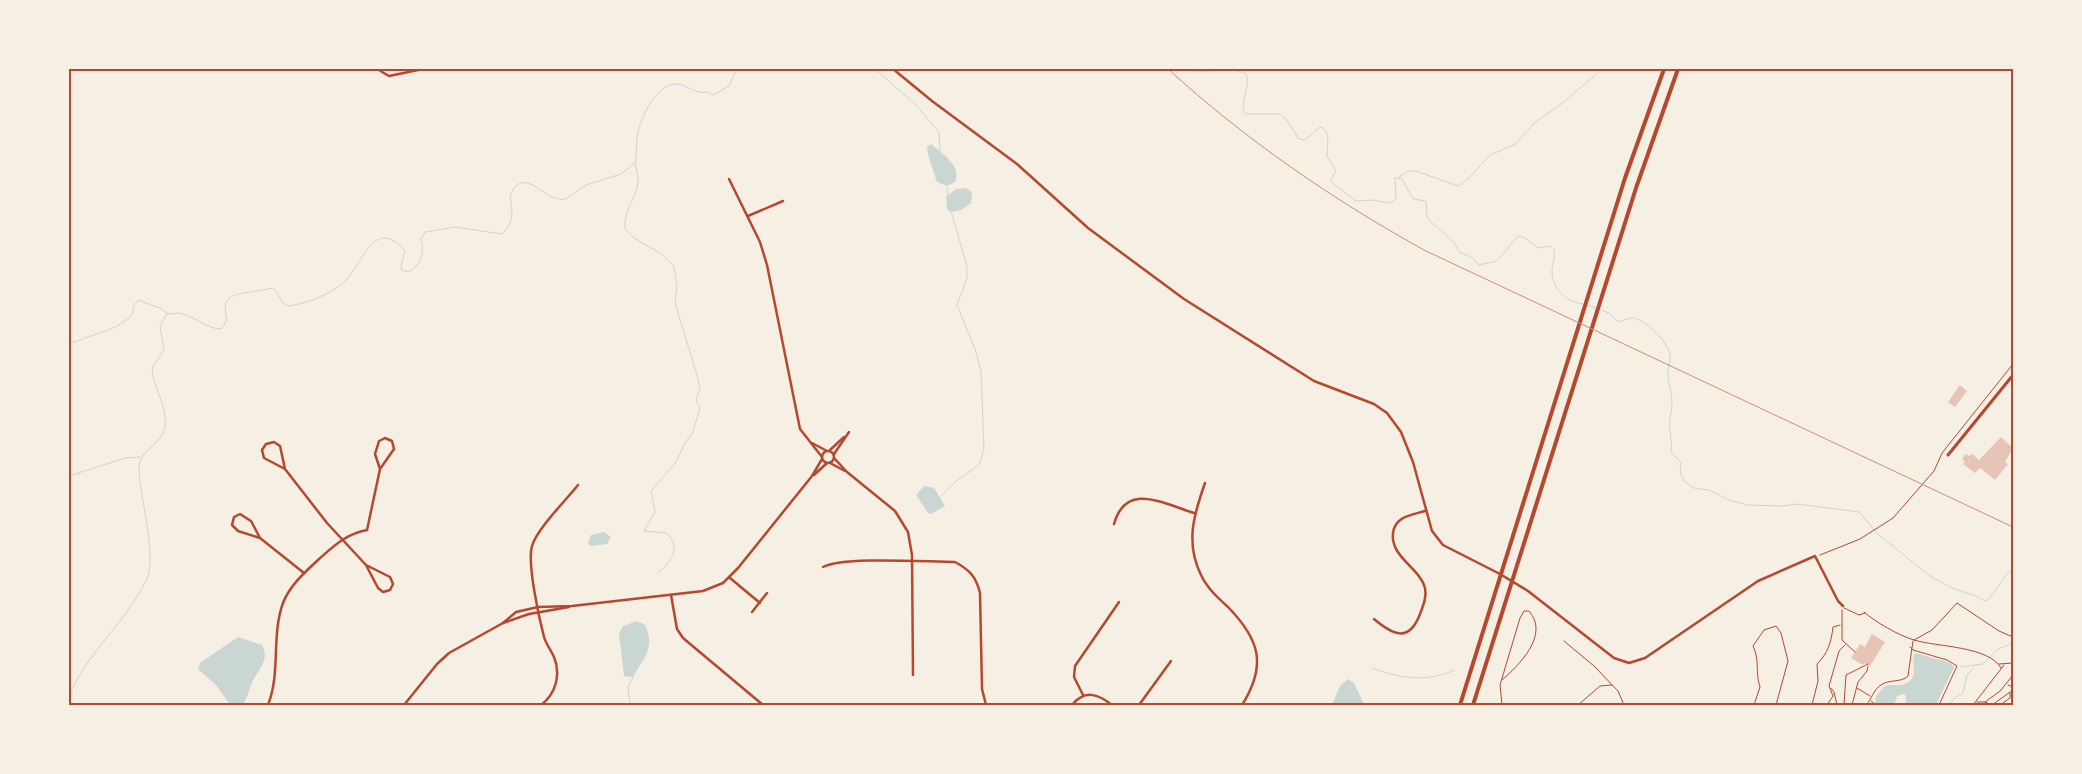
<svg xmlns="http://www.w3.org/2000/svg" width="2082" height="774" font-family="Commissioner,sans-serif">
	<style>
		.water { fill: #c9d6d2 }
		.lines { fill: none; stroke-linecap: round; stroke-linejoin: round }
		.stream { stroke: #c9d6d2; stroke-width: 1 }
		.building { fill: #e6c5b7 }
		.path { stroke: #b5482f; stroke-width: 1 }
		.minor { stroke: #b5482f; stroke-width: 2.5 }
		.tertiary { stroke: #b5482f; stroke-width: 3 }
		.primary { stroke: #b5482f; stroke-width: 4 }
		.rail { stroke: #cf8b77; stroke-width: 1 }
		.neatline { fill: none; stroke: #b5482f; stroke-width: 2 }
	</style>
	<rect width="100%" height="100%" fill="#f6efe4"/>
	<!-- water -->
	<g class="water">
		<path d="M 931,144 C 941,152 963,167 955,182 L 947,186 L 937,182 L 928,155 L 927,147 Z"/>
		<path d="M 966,188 L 972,192 L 971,203 L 961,210 L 951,212 L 947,209 L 946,197 L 956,189 Z"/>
		<path d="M 924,486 L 934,488 L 945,506 L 931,514 L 928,513 L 916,495 Z"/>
		<path d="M 604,532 L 611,537 L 607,544 L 591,546 L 588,543 L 591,535 Z"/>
		<path d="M 637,621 L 645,625 C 656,647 643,659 633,677 L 624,676 L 619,634 L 623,626 Z"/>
		<path d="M 238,637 L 262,645 C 271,661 256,671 251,685 C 248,692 248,697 243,704 L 236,705 L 229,703 L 216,685 L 198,669 L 200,663 Z"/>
		<path d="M 1915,653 L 1948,662 L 1954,667 L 1936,705 L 1906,705 L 1906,696 L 1904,694 L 1897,696 L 1894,705 L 1875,705 L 1876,696 L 1885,686 C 1891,684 1899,686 1905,684 C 1920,678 1910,665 1915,653 Z"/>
		<path d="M 1348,679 L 1354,683 L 1364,704 L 1332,705 L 1340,686 Z"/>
	</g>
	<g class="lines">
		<!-- stream -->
		<g class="stream">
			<path d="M 875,69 L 915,104 L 939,132 L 940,153"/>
			<path d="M 1187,69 C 1206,76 1228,64 1246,74 C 1252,87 1238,101 1245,114 L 1280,114 L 1286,119 L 1299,139 L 1305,140 L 1320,127 L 1323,128 L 1328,135 L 1327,156 L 1336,171 L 1330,181 L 1356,201 L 1371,200 L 1391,203 L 1396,198 L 1395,178 L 1402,179 L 1413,199 L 1426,201 L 1427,218 C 1435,227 1455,239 1459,252 L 1471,257 L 1479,265 L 1497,261 L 1518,236 L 1525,238 L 1538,248 L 1550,246 L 1554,249 C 1555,257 1553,262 1552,269 C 1551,288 1566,302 1583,304"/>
			<path d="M 635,164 C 646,195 623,202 625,229 L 634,238 L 660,253 L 674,266 L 677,287 L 675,303 L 697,375 L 700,388 L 696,401 L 700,408 L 693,432 L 685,443 L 676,462 L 651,491 L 655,512 L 644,531 L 666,533 C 683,547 670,563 658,573"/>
			<path d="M 1399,177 L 1408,171 L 1416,171 L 1458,186 L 1469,178 L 1490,155 L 1516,144 L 1533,124 L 1564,102 L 1602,69"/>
			<path d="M 947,187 L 948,195"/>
			<path d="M 1587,305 L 1609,313 L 1618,322 C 1623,321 1627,318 1633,318 C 1646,320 1666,340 1670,354 C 1671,360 1668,367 1668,373 C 1669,393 1675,395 1670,418 C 1668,429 1673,441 1671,452 L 1681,463 L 1680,472 L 1684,481 L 1694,488 L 1709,490 L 1729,500 L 1748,505 L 1782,506 L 1798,504 L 1859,512 L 1878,534 L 1930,576 L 1954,589 L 1976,596 L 1985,601 L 1989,599 L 2007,574 L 2013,569"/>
			<path d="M 69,341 L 75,342 C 94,333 118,331 133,314 L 133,307 L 138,300 L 160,308 L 167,314 C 171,314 175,313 179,313 C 194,315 206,329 221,329 L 227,320 C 221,298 230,295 250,292 C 258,291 266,289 274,288 L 283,303 L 288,306 C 306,304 331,294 344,282 C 362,266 374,214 405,251 L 401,266 L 402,270 L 409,272 C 421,264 425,252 421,239 L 425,232 L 455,227 L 502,234 C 514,223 513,211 510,196 C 520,171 535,187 548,195 C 553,198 559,199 564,200 L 586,185 L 621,174 L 635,163 C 638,153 635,143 638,133 C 641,116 657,84 676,84 C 688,84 694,95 708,92 L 713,95 L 729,86 L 737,69"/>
			<path d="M 69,476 L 125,458 L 140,457"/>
			<path d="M 940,497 L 955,482 L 979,465 L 984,449 L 981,371 L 975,349 L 957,305 L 967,278 L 967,266 L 951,211"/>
			<path d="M 1961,667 L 1983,664 L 1998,649 L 2013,643"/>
			<path d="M 1372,668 C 1397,678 1429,683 1454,670"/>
			<path d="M 69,695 C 88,652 127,621 147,579 C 157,557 140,497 139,470 C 138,449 162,446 165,427 C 168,406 153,388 152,368 L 164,350 L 160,326 L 167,314"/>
			<path d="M 630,705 L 628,687 L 633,677"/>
			<path d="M 1949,705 L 1955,698 L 1963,693 L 1967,675 L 1974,667"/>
		</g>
	</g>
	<!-- building -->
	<g class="building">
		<path d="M 1960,385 L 1967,391 L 1955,407 L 1948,402 Z"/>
		<path d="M 2001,437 L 2013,448 L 2005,462 L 2008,464 L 1995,480 L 1980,468 L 1975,473 L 1963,464 L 1965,462 L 1962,459 L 1966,454 L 1969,456 L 1972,454 L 1979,460 Z"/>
		<path d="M 1872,634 L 1885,642 L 1870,666 L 1865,663 L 1863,665 L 1851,658 L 1860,644 L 1865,647 Z"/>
	</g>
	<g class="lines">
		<!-- path -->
		<g class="path">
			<path d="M 1820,555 L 1860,539 L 1893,518 L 1934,471 L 1942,453 L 2013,364"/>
			<path d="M 1844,608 L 1859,615 L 1865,613"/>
			<path d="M 1842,610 L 1842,640 L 1855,652"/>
			<path d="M 1864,612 C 1875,622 1900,636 1914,640 C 1937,647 1989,646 2001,668"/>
			<path d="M 1914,640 L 1932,630 L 1957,603 L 1999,631 L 2013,637"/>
			<path d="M 1564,641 L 1594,666 L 1618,691 L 1624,705"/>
			<path d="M 1910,647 L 1913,650 L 1947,660 L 1957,666 L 1939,705"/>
			<path d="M 1999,664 L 2013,663"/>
			<path d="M 1502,680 C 1519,665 1550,635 1529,611 L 1524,611 L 1520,618 L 1500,685 L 1502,705"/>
			<path d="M 2008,685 L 2013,687"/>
			<path d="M 1831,688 L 1834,692 L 1837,705"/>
			<path d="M 1857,688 L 1870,696"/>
			<path d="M 1871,701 L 1876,705"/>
			<path d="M 1977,702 L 1985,702 L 1992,705"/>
			<path d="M 1985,702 L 2000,691 L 2013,675"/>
			<path d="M 1578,705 L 1600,686 L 1612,685"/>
			<path d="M 1754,705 L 1760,687 C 1755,673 1760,660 1753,646 L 1764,630 L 1776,626 L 1781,633 L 1788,661 L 1776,705"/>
			<path d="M 1812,705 L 1818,681 L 1817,664 C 1828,653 1831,643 1833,627 L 1840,625"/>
			<path d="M 1827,705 L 1833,696 L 1829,686 L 1839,651 L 1845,645"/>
			<path d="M 1844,705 L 1846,675 L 1868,664"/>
			<path d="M 1852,705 L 1858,682 L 1867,671 L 1868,666"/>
			<path d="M 1866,705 C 1872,699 1873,690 1881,685 C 1889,679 1901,683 1908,676 L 1913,641"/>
			<path d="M 1973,705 L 2004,665"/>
			<path d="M 1992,705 L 2013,690"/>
			<path d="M 2000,705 L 2010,698 L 2010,693"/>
		</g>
		<!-- minor -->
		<g class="minor">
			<path d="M 377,69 L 389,76 L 423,69"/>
			<path d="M 893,69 L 932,101 L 1017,164 L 1088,228 L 1184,299 L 1314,381 L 1374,404 L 1387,413 L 1401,432 L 1413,462 L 1432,531 L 1443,545 L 1500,574 L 1528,591 L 1614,658 L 1629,663 L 1645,658 L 1758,581 L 1815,556 L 1838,601 L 1843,606"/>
			<path d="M 729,179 L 760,242 L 767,265 L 800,429 L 822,457"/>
			<path d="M 748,216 L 783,201"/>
			<path d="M 812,443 L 827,451"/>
			<path d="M 830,450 L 844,437"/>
			<circle cx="828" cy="457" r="6"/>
			<path d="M 834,454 L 849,432"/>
			<path d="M 834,458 L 847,472 L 895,511 L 908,532 L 912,555 L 913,675"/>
			<path d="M 830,463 L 845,471"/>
			<path d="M 285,469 L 280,446 L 274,442 L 266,444 L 262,450 L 264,458 L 285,469 L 327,523 L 366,565 L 378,588 L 383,592 L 390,590 L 393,584 L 390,577 L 366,565"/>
			<path d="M 814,475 L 827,463"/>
			<path d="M 1205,483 C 1194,514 1185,543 1201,575 C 1207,588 1218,598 1228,607 C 1260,640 1267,665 1242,705"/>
			<path d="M 1114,524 C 1126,481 1164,504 1194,513"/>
			<path d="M 260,538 L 251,521 L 240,514 L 234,517 L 232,525 L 238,531 L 260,538 L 304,573"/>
			<path d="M 823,567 C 845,556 926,562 955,562 C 970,570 976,577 980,593 L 982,689 L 986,705"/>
			<path d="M 730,578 L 760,603"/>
			<path d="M 671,595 L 677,629 L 683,638 L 763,705"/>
			<path d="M 752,612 L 767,593"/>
			<path d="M 1374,619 C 1393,635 1409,643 1420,614 C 1423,606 1427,597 1425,588 C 1420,568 1390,557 1393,533 C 1395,516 1412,515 1425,511"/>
			<path d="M 503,623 L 516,612 L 538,607 L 572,606 L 703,591 L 723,583 L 738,568 L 812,476 L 822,459"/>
			<path d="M 1083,695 L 1074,677 L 1075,666 L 1119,602"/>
			<path d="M 268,705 C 281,672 271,636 283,603 C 290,585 305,572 319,559 C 335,545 346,534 367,530 L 380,469 L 394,449 L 392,441 L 385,438 L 379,441 L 375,454 L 380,469"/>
			<path d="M 404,705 L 437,664 L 449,653 L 503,623 L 529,614 L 569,607"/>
			<path d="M 541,705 C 556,694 561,674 554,657 C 551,650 546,644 544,637 C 539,618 527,563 532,546 C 536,530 567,499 578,485"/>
			<path d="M 1072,705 C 1085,689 1098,694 1112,705"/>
			<path d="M 1139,705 L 1171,661"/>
		</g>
		<!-- tertiary -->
		<path class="tertiary" d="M 1948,455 L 2013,375"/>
		<!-- primary -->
		<g class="primary">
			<path d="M 1460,705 L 1625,178 L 1664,69"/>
			<path d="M 1473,705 L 1636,188 L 1678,69"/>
		</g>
		<!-- rail -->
		<path class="rail" d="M 1168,69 C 1246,140 1332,199 1424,250 L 2013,527"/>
	</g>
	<!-- border -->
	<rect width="2082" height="774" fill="none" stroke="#f6efe4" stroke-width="140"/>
	<rect x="70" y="70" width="1942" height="634" class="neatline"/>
</svg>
